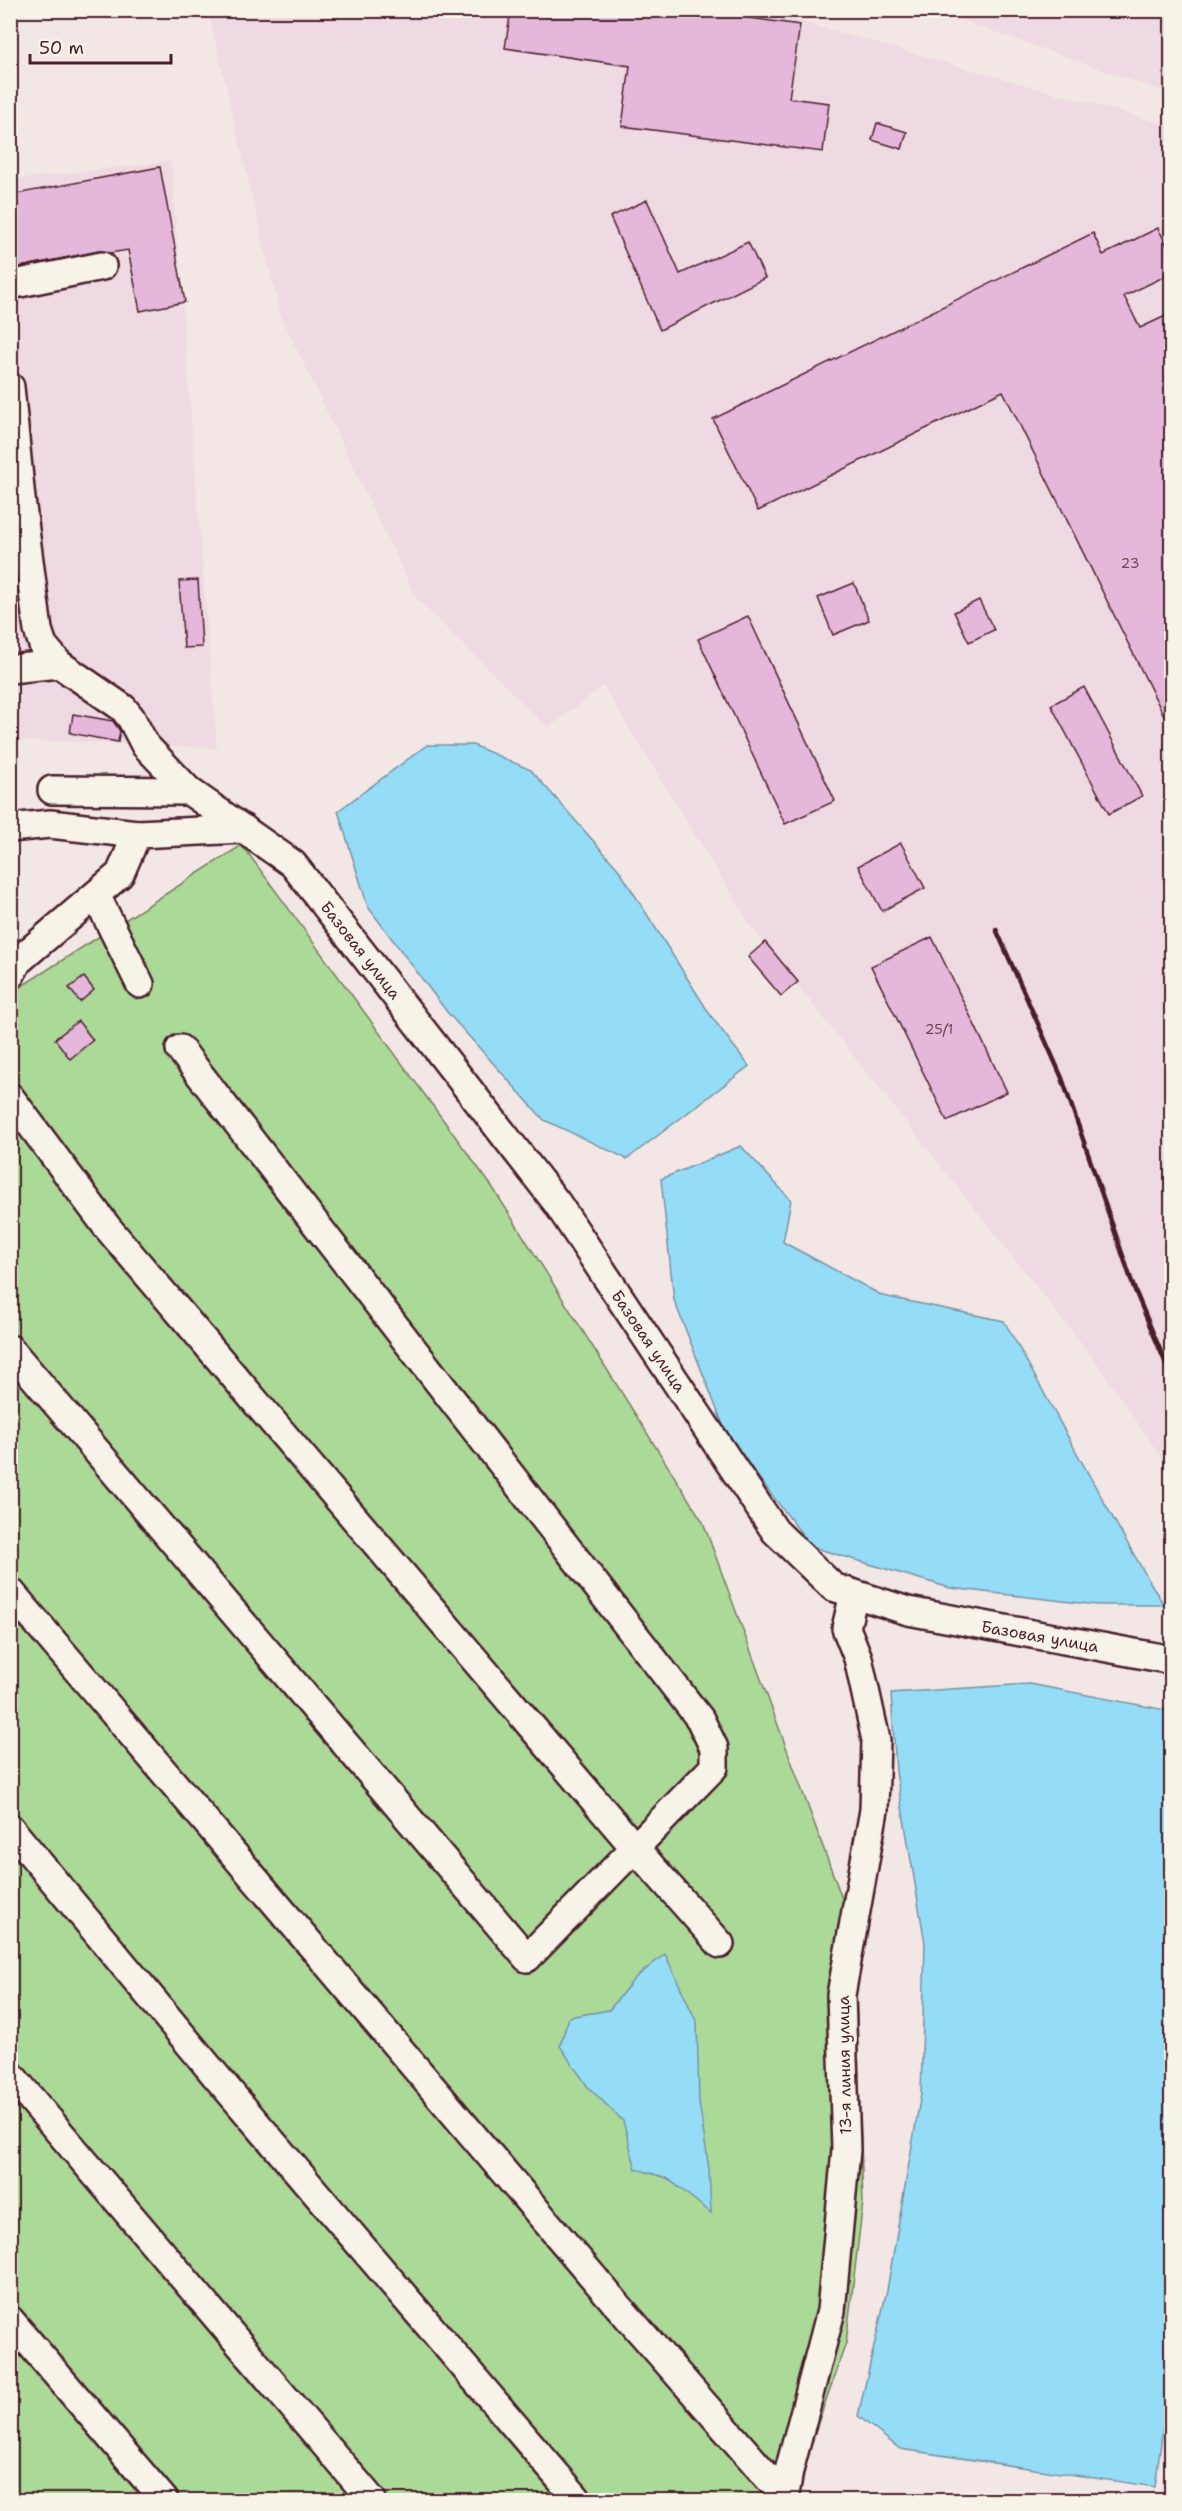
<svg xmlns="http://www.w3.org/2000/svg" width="1182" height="2511" font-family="'Shantell Sans',sans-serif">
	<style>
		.built { fill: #efd9e2 }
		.green { fill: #abd998; stroke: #7a7c62; stroke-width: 1.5 }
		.water { fill: #95ddf6; stroke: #7791a5; stroke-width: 1.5 }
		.building { fill: #e5b7db; stroke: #4a1f2b; stroke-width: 1.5 }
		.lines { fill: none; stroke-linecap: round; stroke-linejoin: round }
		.minor-casing { stroke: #4a1f2b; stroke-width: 32 }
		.minor { stroke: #f7f3e8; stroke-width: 27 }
		.rail { stroke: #4a1f2b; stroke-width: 4.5 }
		.labels { text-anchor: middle; stroke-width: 6; stroke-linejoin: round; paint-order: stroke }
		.number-label { font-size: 14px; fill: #714557 }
		.street-label { font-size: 16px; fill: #4a1f2b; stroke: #f7f3e8 }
	</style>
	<rect width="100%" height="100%" fill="#f3e7e5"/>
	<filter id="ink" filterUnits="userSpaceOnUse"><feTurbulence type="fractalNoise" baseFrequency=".0167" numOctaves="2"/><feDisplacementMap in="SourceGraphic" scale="12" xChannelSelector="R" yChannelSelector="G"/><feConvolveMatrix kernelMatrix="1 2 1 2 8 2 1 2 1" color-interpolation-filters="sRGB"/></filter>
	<g filter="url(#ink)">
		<!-- built -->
		<g class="built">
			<path d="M 208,11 L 763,11 L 1171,126 L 1171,1472 L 1097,1363 L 753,929 L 603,686 L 548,728 L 416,598 L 280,314 Z"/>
			<path d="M 935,11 L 1171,11 L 1171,94 Z"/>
			<path d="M 171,161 L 217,748 L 11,740 L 11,180 Z"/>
		</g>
		<!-- green -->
		<path class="green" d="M 242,845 L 493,1188 L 703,1522 L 854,1931 L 863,2202 L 846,2343 L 803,2466 L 787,2500 L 11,2500 L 11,993 Z"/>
		<!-- water -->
		<g class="water">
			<path d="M 427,745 L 473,745 L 531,770 L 619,870 L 711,1016 L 749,1066 L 627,1159 L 544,1120 L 447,1012 L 368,907 L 338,811 Z"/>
			<path d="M 741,1146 L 791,1200 L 783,1242 L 883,1296 L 1004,1321 C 1058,1416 1107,1513 1164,1605 L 1097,1605 L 950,1588 L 812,1547 L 728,1438 L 674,1300 L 661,1179 Z"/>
			<path d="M 1030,1684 L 1171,1711 L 1172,2361 L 1155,2487 L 900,2449 L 858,2416 L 887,2290 L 921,2094 L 925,1943 L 896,1772 L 891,1693 Z"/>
			<path d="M 665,1954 L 697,2023 L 699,2102 L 709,2169 L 711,2213 L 667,2178 L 636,2169 L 623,2121 L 588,2087 L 560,2046 L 569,2017 L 609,2010 L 634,1979 Z"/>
		</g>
		<!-- building -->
		<g class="building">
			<path d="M 511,10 L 692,10 L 800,25 L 789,98 L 829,103 L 823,152 L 622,126 L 630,66 L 505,48 Z"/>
			<path d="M 877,123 L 907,132 L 902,149 L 872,140 Z"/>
			<path d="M 160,167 L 185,302 L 140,311 L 128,250 L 110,253 L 99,251 L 10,269 L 10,195 Z"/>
			<path d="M 647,200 L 680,274 L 748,242 L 765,278 L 660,330 L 610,217 Z"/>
			<path d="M 1158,228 L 1172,255 L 1172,273 L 1124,296 L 1140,328 L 1172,313 L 1172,732 L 1003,391 L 758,511 L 713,419 L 1093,233 L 1103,255 Z"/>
			<path d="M 198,580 L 202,647 L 184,648 L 179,581 Z"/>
			<path d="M 854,583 L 869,620 L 833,635 L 818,598 Z"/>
			<path d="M 979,600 L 994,630 L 969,642 L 954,612 Z"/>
			<path d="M 748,616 L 835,801 L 785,824 L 698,639 Z"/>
			<path d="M 1084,687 L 1142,796 L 1109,814 L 1051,705 Z"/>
			<path d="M 73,714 L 113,721 L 120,731 L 118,742 L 70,733 Z"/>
			<path d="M 901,843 L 925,888 L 882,911 L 858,866 Z"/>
			<path d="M 932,937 L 1007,1092 L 947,1121 L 871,966 Z"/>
			<path d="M 765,942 L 798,982 L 781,996 L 748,957 Z"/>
			<path d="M 84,977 L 94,990 L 80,1002 L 69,988 Z"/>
			<path d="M 78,1021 L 93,1040 L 70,1059 L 55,1039 Z"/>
		</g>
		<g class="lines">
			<!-- minor casing -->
			<g class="minor-casing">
				<g id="minor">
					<path d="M 10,285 L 102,266"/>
					<path d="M 10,387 L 21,499 L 38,630 L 43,645 L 59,664 L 123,708 L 131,718 L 145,745 L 189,791 L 293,864 L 557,1203 L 775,1531 L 833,1587 L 908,1611 L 1172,1660"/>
					<path d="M 10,669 L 59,664"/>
					<path d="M 52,790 L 189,791"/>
					<path d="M 10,828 L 50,824 L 137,834"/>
					<path d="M 96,895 L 140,984"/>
					<path d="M 10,976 L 18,961 L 120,874 L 137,834 L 244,829"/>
					<path d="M 10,1097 L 107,1227 L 634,1847 L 720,1944"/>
					<path d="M 10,1349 L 527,1958 L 714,1767 L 714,1748 L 700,1719 L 180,1049"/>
					<path d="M 10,1591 L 606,2292 L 784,2496"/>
					<path d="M 10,1828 L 216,2076 L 578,2500"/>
					<path d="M 10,2074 L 372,2500"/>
					<path d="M 10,2320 L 164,2500"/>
					<path d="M 784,2500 L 789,2471 L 831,2311 L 846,2150 L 841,1995 L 874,1810 L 876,1740 L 858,1658 L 846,1628 L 854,1594"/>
				</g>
			</g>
			<!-- minor -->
			<use href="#minor" class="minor"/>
			<!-- rail -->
			<path class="rail" d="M 996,929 L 1062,1078 L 1134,1288 L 1172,1378"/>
		</g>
	</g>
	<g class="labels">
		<!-- number labels -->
		<g class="number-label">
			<text x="1130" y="568">23</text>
			<text x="939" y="1034">25/1</text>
		</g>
		<!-- street labels -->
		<g class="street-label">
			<text transform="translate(361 950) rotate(52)" y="6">Базовая улица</text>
			<text transform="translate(649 1341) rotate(56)" y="6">Базовая улица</text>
			<text transform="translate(1040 1636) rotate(10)" y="6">Базовая улица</text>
			<text transform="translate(844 2065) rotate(-91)" y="6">13-я линия улица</text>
		</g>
	</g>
	<!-- margin -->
	<rect width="1182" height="2511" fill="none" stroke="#f7f3e8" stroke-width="36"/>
	<rect x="18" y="18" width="1146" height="2475" fill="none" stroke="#4a1f2b" stroke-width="2" filter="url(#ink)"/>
	<!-- scale -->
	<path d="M30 54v9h141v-9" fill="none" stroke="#4a1f2b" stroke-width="3"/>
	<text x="39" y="54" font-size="18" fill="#4a1f2b" stroke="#f7f3e8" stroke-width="4.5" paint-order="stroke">50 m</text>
</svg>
